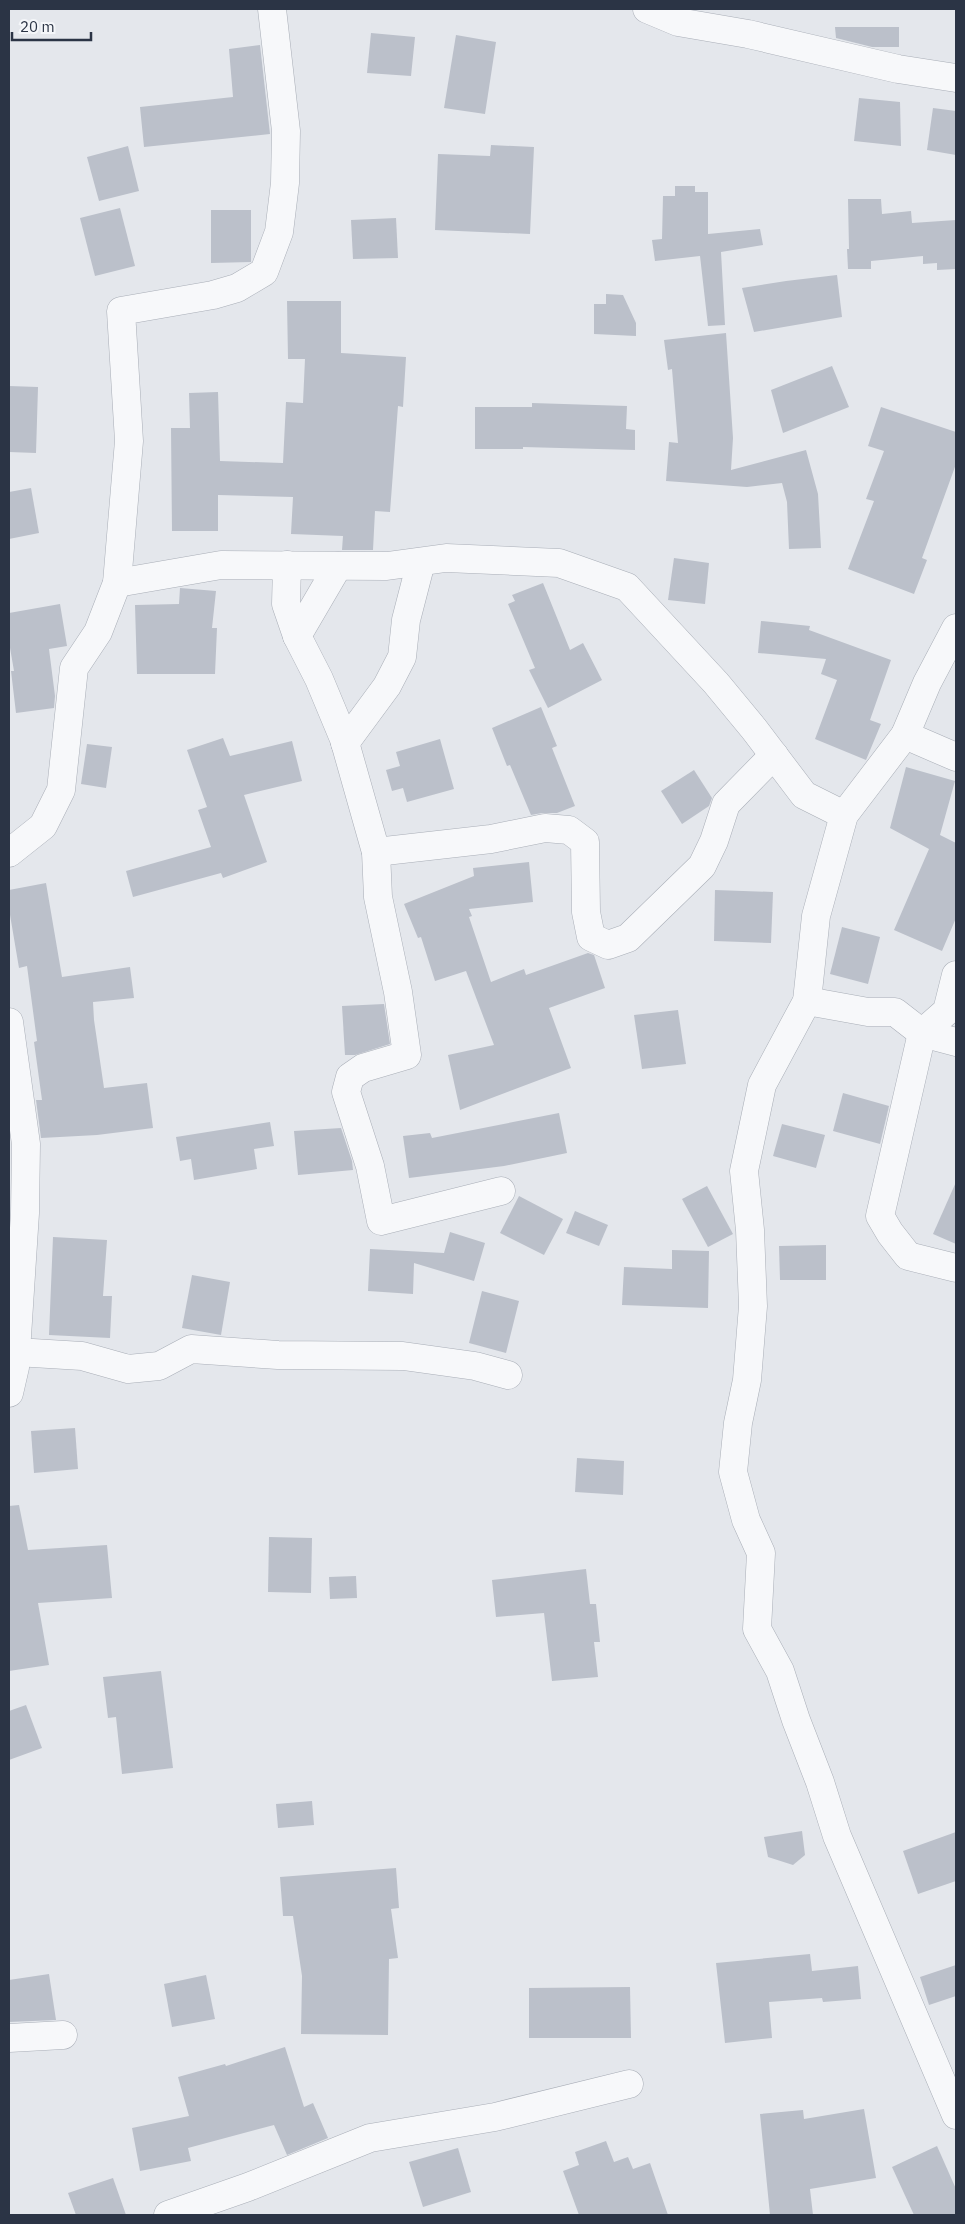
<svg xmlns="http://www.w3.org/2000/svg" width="965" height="2224" font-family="'IBM Plex Sans',sans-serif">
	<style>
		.building { fill: #bbc0ca }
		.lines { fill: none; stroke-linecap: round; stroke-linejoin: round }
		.minor-casing { stroke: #a9aeb7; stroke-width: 29 }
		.minor { stroke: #f7f8fa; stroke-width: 28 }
	</style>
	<rect width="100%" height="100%" fill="#e4e7ec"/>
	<!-- building -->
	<g class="building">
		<path d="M 835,27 L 899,27 L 899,47 L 872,47 L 836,38 Z"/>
		<path d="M 371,33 L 415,37 L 411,76 L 367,73 Z"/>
		<path d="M 456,35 L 496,42 L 485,114 L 444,108 Z"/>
		<path d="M 260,45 L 270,134 L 144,147 L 140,107 L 233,97 L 229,49 Z"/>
		<path d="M 859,98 L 900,102 L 901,146 L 854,141 Z"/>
		<path d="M 933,108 L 956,111 L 956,155 L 927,150 Z"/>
		<path d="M 491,145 L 534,147 L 530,234 L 435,230 L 438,154 L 490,156 Z"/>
		<path d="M 128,146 L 139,191 L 99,201 L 87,157 Z"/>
		<path d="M 675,186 L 695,186 L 695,192 L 708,192 L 708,234 L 760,229 L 763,245 L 721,252 L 725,325 L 708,326 L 700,256 L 655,261 L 652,240 L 662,239 L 663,196 L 675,196 Z"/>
		<path d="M 848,199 L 881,199 L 882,214 L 911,211 L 912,223 L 956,220 L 956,269 L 937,270 L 937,263 L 923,264 L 923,256 L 871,261 L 871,269 L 848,269 L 847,249 L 849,249 Z"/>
		<path d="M 120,208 L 135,266 L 95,276 L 80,218 Z"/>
		<path d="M 211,210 L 251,210 L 251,262 L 211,263 Z"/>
		<path d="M 396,218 L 398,258 L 353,259 L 351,220 Z"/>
		<path d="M 837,275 L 842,317 L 754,332 L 742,288 L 786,281 Z"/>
		<path d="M 606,294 L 623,295 L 636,323 L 636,336 L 594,334 L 594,304 L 606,304 Z"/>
		<path d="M 287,301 L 341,301 L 341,353 L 406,357 L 403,407 L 398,406 L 390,512 L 375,511 L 373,550 L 342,550 L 343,536 L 291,534 L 293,497 L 218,495 L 218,531 L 172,531 L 171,428 L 190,428 L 189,393 L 218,392 L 220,461 L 283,463 L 286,402 L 303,403 L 305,359 L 288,359 Z"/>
		<path d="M 726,333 L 733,438 L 731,470 L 806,450 L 818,494 L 821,548 L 789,549 L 787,502 L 782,483 L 747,487 L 666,481 L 669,442 L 678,443 L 672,369 L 668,370 L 664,340 Z"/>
		<path d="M 832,366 L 849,407 L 783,433 L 771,390 Z"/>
		<path d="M 9,386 L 38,387 L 36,453 L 9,452 Z"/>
		<path d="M 532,403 L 627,406 L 626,429 L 635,430 L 635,450 L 523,447 L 523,449 L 475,449 L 475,407 L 532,407 Z"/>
		<path d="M 881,407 L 956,432 L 956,464 L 922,558 L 927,560 L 914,594 L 848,569 L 874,501 L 866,499 L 884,451 L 868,446 Z"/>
		<path d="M 31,488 L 39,533 L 9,539 L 9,492 Z"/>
		<path d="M 674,558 L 709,563 L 705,604 L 668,600 Z"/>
		<path d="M 543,583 L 570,650 L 583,643 L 602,680 L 548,708 L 529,670 L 535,668 L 508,604 L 515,601 L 512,595 Z"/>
		<path d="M 180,588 L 216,591 L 212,628 L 217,628 L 215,674 L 137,674 L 135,605 L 179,604 Z"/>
		<path d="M 60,604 L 67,646 L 49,649 L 55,696 L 54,708 L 16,713 L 11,671 L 14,671 L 9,642 L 9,613 Z"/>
		<path d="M 761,621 L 810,626 L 809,630 L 891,660 L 870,720 L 881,724 L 866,760 L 815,739 L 837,680 L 821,674 L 826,659 L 758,653 Z"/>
		<path d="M 541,707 L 557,746 L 552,748 L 575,806 L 557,813 L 542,813 L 531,815 L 510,765 L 507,766 L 492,728 Z"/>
		<path d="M 223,738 L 230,756 L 292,741 L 302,781 L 244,795 L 267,862 L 223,878 L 221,873 L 133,897 L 126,871 L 211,847 L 198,810 L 207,807 L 187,750 Z"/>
		<path d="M 440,739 L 454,789 L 407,802 L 403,788 L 392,791 L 386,770 L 400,766 L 396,752 Z"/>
		<path d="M 87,744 L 112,747 L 106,788 L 81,784 Z"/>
		<path d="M 906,767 L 955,781 L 940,835 L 956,843 L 956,918 L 942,951 L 894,930 L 929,849 L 890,828 Z"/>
		<path d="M 694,770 L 712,798 L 709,806 L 682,824 L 661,791 Z"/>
		<path d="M 529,862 L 533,902 L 469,909 L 472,916 L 469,917 L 491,982 L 524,969 L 526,975 L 588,953 L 594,955 L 605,988 L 549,1008 L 571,1068 L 460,1110 L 448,1055 L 494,1045 L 466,971 L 435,981 L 421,937 L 418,938 L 404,904 L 474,876 L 473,868 Z"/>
		<path d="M 46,883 L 62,977 L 130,967 L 134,998 L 93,1002 L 94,1020 L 104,1088 L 147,1083 L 153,1128 L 97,1135 L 41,1138 L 36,1100 L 42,1100 L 34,1042 L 37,1041 L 27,966 L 19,968 L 9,909 L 9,890 Z"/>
		<path d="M 715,890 L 773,892 L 771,943 L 714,941 Z"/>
		<path d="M 842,927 L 880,937 L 868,984 L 830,974 Z"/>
		<path d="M 384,1004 L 390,1044 L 355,1055 L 345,1055 L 342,1006 Z"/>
		<path d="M 678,1010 L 686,1064 L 642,1069 L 634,1015 Z"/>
		<path d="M 843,1093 L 889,1106 L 880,1144 L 833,1131 Z"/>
		<path d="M 559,1113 L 567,1153 L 504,1166 L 409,1178 L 403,1136 L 430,1133 L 432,1138 Z"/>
		<path d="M 270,1122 L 274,1146 L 254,1149 L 257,1169 L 194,1180 L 191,1159 L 180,1161 L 176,1137 Z"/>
		<path d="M 782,1124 L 825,1135 L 816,1168 L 773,1156 Z"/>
		<path d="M 341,1128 L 352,1161 L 353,1170 L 298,1175 L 294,1131 Z"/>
		<path d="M 956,1182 L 956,1244 L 933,1234 Z"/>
		<path d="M 707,1186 L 733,1234 L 708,1247 L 682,1199 Z"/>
		<path d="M 519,1196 L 563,1219 L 544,1255 L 500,1233 Z"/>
		<path d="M 575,1211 L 608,1225 L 599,1246 L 566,1233 Z"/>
		<path d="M 450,1232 L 485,1243 L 474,1281 L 414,1263 L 413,1294 L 368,1291 L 370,1249 L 444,1253 Z"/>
		<path d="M 53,1237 L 107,1240 L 103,1296 L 112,1296 L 110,1338 L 49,1335 Z"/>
		<path d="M 826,1245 L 826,1280 L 780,1280 L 779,1246 Z"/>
		<path d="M 672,1250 L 709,1251 L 708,1308 L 622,1305 L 624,1267 L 672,1269 Z"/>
		<path d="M 192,1275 L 230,1282 L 221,1335 L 182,1328 Z"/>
		<path d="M 482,1291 L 519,1301 L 506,1353 L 469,1343 Z"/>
		<path d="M 75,1428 L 78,1469 L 34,1473 L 31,1431 Z"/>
		<path d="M 577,1458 L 624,1461 L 623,1495 L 575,1492 Z"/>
		<path d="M 19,1505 L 28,1550 L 107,1545 L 112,1598 L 38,1603 L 49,1665 L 9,1671 L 9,1506 Z"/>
		<path d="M 269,1537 L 312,1538 L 311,1593 L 268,1592 Z"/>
		<path d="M 586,1569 L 590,1604 L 596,1604 L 600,1642 L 594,1642 L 598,1677 L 552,1681 L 544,1613 L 496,1617 L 492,1580 Z"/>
		<path d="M 356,1576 L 357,1598 L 330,1599 L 329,1577 Z"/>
		<path d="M 161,1671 L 173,1768 L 122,1774 L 116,1717 L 108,1718 L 103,1677 Z"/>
		<path d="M 26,1705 L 42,1748 L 9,1760 L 9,1711 Z"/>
		<path d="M 312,1801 L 314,1825 L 278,1828 L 276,1804 Z"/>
		<path d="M 802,1831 L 805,1855 L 793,1865 L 768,1857 L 764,1837 Z"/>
		<path d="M 956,1832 L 956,1881 L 918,1894 L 903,1851 Z"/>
		<path d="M 396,1868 L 399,1908 L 391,1909 L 398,1958 L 389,1959 L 388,2035 L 301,2034 L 302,1976 L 293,1916 L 283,1916 L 280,1877 Z"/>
		<path d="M 810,1954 L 812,1971 L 858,1966 L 861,1999 L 823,2002 L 822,1998 L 769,2002 L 772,2038 L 725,2043 L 716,1963 Z"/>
		<path d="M 956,1965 L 956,1996 L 929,2005 L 920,1977 Z"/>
		<path d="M 49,1974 L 56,2020 L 9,2022 L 9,1980 Z"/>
		<path d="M 206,1975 L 215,2019 L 172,2027 L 164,1984 Z"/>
		<path d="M 630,1987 L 631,2038 L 529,2038 L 529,1988 Z"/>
		<path d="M 285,2047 L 304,2107 L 313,2103 L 328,2138 L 287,2155 L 274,2125 L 188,2148 L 191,2161 L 140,2171 L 132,2128 L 189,2116 L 178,2077 L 225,2064 L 226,2066 Z"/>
		<path d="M 864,2109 L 876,2178 L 810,2189 L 813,2215 L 770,2215 L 760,2114 L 803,2110 L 804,2119 Z"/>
		<path d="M 606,2141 L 614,2162 L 628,2157 L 633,2169 L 650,2163 L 668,2215 L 579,2215 L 563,2171 L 579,2165 L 575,2152 Z"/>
		<path d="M 937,2146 L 956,2189 L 956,2215 L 914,2215 L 892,2167 Z"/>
		<path d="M 458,2148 L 471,2192 L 423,2207 L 409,2162 Z"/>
		<path d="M 113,2178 L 126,2215 L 76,2215 L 68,2193 Z"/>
	</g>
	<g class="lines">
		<!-- minor casing -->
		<g class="minor-casing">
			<g id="minor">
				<path d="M 647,9 L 678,22 L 748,34 L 898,69 L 956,78"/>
				<path d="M 287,565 L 286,604 L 297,636 L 319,679 L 344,739 L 376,852 L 378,897 L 398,992 L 407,1055 L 363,1068 L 350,1077 L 346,1092 L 370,1166 L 381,1221 L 501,1191"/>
				<path d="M 117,583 L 221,565 L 387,566 L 446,558 L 559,563 L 627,587 L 716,683 L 754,729 L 804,795 L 844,815"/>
				<path d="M 956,628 L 927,683 L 905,735 L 844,815 L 816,916 L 807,1001 L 762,1085 L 744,1171 L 750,1230 L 753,1306 L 747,1380 L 738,1423 L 733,1472 L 746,1520 L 761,1553 L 757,1629 L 780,1671 L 796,1720 L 820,1782 L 837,1836 L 956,2115"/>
				<path d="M 297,636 L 338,566"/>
				<path d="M 905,735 L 956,757"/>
				<path d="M 345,743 L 387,686 L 402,657 L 406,620 L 421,562"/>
				<path d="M 376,852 L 491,839 L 545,828 L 569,830 L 585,842 L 586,912 L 591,937 L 608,945 L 628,938 L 702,866 L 714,841 L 726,804 L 774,755"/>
				<path d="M 9,853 L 43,826 L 61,790 L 74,668 L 98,632 L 117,583 L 129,441 L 121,311 L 213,295 L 237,288 L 264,272 L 279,232 L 285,183 L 286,131 L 272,9"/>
				<path d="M 807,1001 L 868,1012 L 895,1012 L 922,1033 L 947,1011 L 956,975"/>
				<path d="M 9,1022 L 26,1144 L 25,1213 L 15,1367 L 9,1393"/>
				<path d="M 956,1042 L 922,1033 L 880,1216 L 890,1233 L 908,1256 L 956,1268"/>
				<path d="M 16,1352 L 82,1356 L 128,1369 L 159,1366 L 191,1349 L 278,1355 L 403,1356 L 475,1366 L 508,1375"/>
				<path d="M 9,2038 L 63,2035"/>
				<path d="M 168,2215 L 248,2187 L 370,2138 L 495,2117 L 629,2084"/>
			</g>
		</g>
		<!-- minor -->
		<use href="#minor" class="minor"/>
	</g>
	<!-- border -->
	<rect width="965" height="2224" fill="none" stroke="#2b3445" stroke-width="20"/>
	<!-- scale -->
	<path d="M12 32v8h79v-8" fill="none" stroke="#2b3445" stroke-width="2.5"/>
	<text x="20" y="32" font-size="15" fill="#2b3445" stroke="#f4f6f9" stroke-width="4" paint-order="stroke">20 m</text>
</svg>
